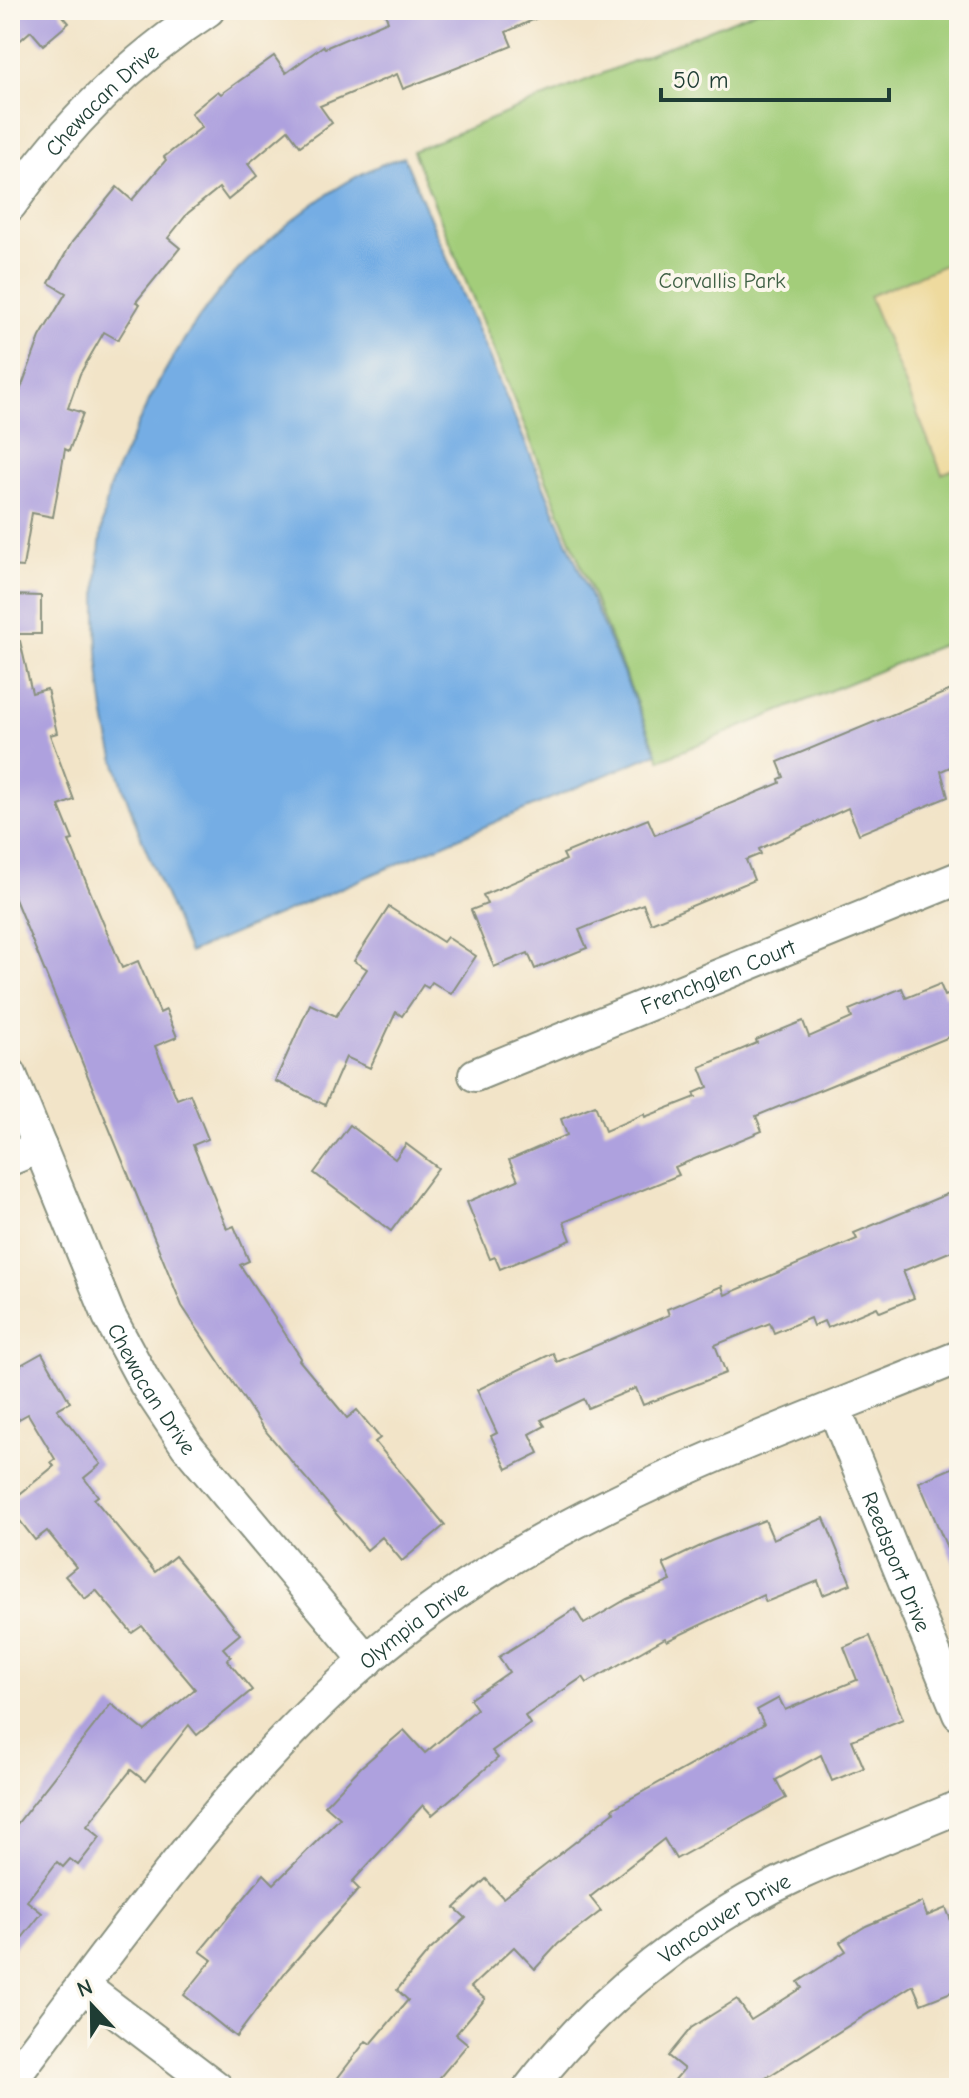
<svg xmlns="http://www.w3.org/2000/svg" width="969" height="2098" font-family="'Comic Neue',sans-serif">
	<style>
		.green { fill: #a3cd7a; stroke: #618557; stroke-width: 2 }
		.sand { fill: #eeda9e; stroke: #868c69; stroke-width: 2 }
		.water { fill: #75ade4; stroke: #4a758c; stroke-width: 2 }
		.building { fill: #aea1de }
		.lines { fill: none; stroke-linecap: round; stroke-linejoin: round }
		.minor-casing { stroke: #88907e; stroke-width: 36 }
		.minor { stroke: #fff; stroke-width: 32 }
		.labels { text-anchor: middle; stroke-width: 8; stroke-linejoin: round; paint-order: stroke }
		.street-label { font-size: 22px; fill: #1f3d34; stroke: #fbf7ec }
		.park-label { font-size: 22px; fill: #406146; stroke: #fbf7ec }
	</style>
	<rect width="100%" height="100%" fill="#fbf7ec"/>
	<filter id="ink" filterUnits="userSpaceOnUse"><feTurbulence type="fractalNoise" baseFrequency=".0125" numOctaves="2"/><feDisplacementMap in="SourceGraphic" scale="16" xChannelSelector="R" yChannelSelector="G"/><feConvolveMatrix kernelMatrix="1 2 1 2 8 2 1 2 1" color-interpolation-filters="sRGB"/></filter>
	<filter id="wash" filterUnits="userSpaceOnUse"><feTurbulence type="fractalNoise" baseFrequency=".006" numOctaves="4" result="noise"/><feDisplacementMap in="SourceGraphic" scale="32" xChannelSelector="R" yChannelSelector="G"/><feGaussianBlur stdDeviation="1.8" result="paint"/><feColorMatrix in="noise" values="0 0 0 0 0 0 0 0 0 0 0 0 0 0 0 0 0 1.4 0 .05"/><feComposite in="paint" operator="in"/></filter>
	<g filter="url(#wash)">
		<rect width="100%" height="100%" fill="#f2e4c8"/>
		<!-- green -->
		<path class="green" d="M 758,10 L 959,10 L 959,638 L 660,760 L 413,151 Z"/>
		<!-- sand -->
		<path class="sand" d="M 959,259 L 959,467 L 942,474 L 869,296 Z"/>
		<!-- water -->
		<path class="water" d="M 404,157 L 657,753 L 189,953 C 161,883 126,811 109,737 C 94,669 92,558 109,490 C 113,475 122,460 128,446 C 154,385 185,331 228,281 C 268,236 345,172 404,157 Z"/>
		<g id="blocks">
			<!-- building -->
			<g class="building">
				<path d="M 10,10 L 58,10 L 69,23 L 43,45 L 31,31 L 10,49 Z"/>
				<path d="M 384,10 L 555,10 L 506,32 L 512,46 L 477,60 L 403,89 L 397,74 L 320,106 L 332,123 L 300,146 L 288,130 L 248,164 L 257,176 L 228,200 L 219,188 L 188,213 L 168,238 L 180,248 L 136,302 L 140,304 L 118,340 L 104,332 L 80,374 L 68,408 L 83,413 L 69,451 L 65,449 L 53,517 L 32,513 L 23,567 L 10,566 L 10,396 L 17,399 L 40,337 L 66,293 L 49,283 L 72,242 L 117,187 L 132,200 L 166,160 L 164,157 L 202,127 L 191,113 L 218,91 L 221,94 L 274,56 L 286,73 L 323,46 L 325,48 L 388,21 Z"/>
				<path d="M 10,595 L 41,596 L 41,634 L 10,634 Z"/>
				<path d="M 20,641 L 32,693 L 47,689 L 57,733 L 50,735 L 74,800 L 59,806 L 73,840 L 69,841 L 122,968 L 138,961 L 160,1013 L 166,1010 L 177,1037 L 155,1046 L 177,1099 L 190,1094 L 208,1139 L 193,1145 L 227,1229 L 234,1226 L 249,1261 L 240,1265 L 301,1358 L 299,1360 L 347,1418 L 357,1410 L 380,1438 L 375,1442 L 445,1525 L 402,1561 L 382,1537 L 367,1550 L 263,1428 L 182,1306 L 135,1191 L 10,887 L 10,642 Z"/>
				<path d="M 951,690 L 959,710 L 959,763 L 941,771 L 948,797 L 859,834 L 848,808 L 759,849 L 761,854 L 746,860 L 754,880 L 651,923 L 643,904 L 579,930 L 587,948 L 535,969 L 528,953 L 494,967 L 471,910 L 487,904 L 483,895 L 566,860 L 563,854 L 648,819 L 655,835 L 780,783 L 779,779 L 784,777 L 778,762 Z"/>
				<path d="M 389,907 L 443,942 L 447,937 L 476,956 L 451,994 L 432,982 L 428,988 L 423,985 L 402,1016 L 396,1012 L 370,1068 L 346,1057 L 325,1105 L 275,1081 L 310,1004 L 336,1016 L 367,969 L 354,961 Z"/>
				<path d="M 940,984 L 945,996 L 959,991 L 959,1033 L 756,1116 L 762,1131 L 675,1167 L 679,1175 L 564,1222 L 571,1240 L 500,1269 L 495,1257 L 490,1259 L 467,1202 L 518,1180 L 509,1160 L 567,1135 L 561,1119 L 595,1105 L 605,1131 L 644,1114 L 645,1117 L 696,1097 L 694,1093 L 708,1087 L 700,1067 L 757,1043 L 756,1040 L 803,1021 L 809,1037 L 852,1018 L 849,1010 L 902,988 L 906,998 Z"/>
				<path d="M 350,1125 L 395,1159 L 406,1144 L 438,1168 L 391,1231 L 314,1173 Z"/>
				<path d="M 959,1189 L 959,1248 L 903,1271 L 914,1298 L 880,1312 L 877,1307 L 827,1328 L 824,1321 L 813,1326 L 810,1318 L 774,1333 L 770,1323 L 715,1345 L 726,1373 L 643,1405 L 636,1388 L 588,1408 L 584,1399 L 541,1420 L 545,1426 L 530,1434 L 539,1453 L 507,1469 L 491,1436 L 497,1433 L 477,1390 L 553,1353 L 557,1362 L 669,1315 L 667,1309 L 722,1286 L 725,1295 L 857,1239 L 854,1233 Z"/>
				<path d="M 42,1353 L 70,1402 L 57,1409 L 101,1464 L 84,1478 L 98,1496 L 94,1499 L 155,1572 L 175,1556 L 219,1608 L 240,1634 L 223,1648 L 231,1657 L 227,1660 L 252,1690 L 197,1735 L 189,1725 L 145,1781 L 131,1770 L 87,1826 L 100,1837 L 78,1865 L 70,1859 L 63,1867 L 57,1862 L 27,1901 L 42,1913 L 10,1953 L 10,1833 L 111,1704 L 145,1731 L 195,1689 L 142,1626 L 132,1633 L 96,1590 L 85,1599 L 65,1576 L 76,1567 L 47,1531 L 35,1540 L 10,1508 L 10,1502 L 54,1466 L 51,1462 L 55,1459 L 28,1414 L 10,1424 L 10,1371 Z"/>
				<path d="M 959,1465 L 959,1576 L 919,1482 Z"/>
				<path d="M 824,1518 L 851,1584 L 823,1595 L 818,1581 L 766,1602 L 763,1595 L 667,1641 L 665,1638 L 587,1683 L 583,1677 L 525,1716 L 530,1724 L 492,1751 L 498,1758 L 432,1815 L 423,1805 L 352,1882 L 359,1889 L 287,1970 L 236,2037 L 184,1995 L 212,1960 L 200,1951 L 264,1874 L 274,1884 L 340,1818 L 325,1805 L 361,1767 L 404,1730 L 425,1753 L 477,1709 L 470,1699 L 509,1672 L 499,1657 L 575,1609 L 584,1624 L 627,1599 L 671,1581 L 663,1564 L 711,1541 L 765,1520 L 773,1539 Z"/>
				<path d="M 870,1636 L 903,1719 L 852,1740 L 864,1768 L 832,1781 L 821,1755 L 776,1780 L 786,1798 L 676,1859 L 664,1839 L 590,1897 L 601,1911 L 558,1944 L 535,1969 L 514,1947 L 471,1987 L 485,1999 L 456,2034 L 468,2044 L 431,2088 L 330,2088 L 366,2041 L 371,2044 L 408,2000 L 397,1990 L 429,1951 L 466,1918 L 455,1908 L 486,1879 L 503,1898 L 614,1812 L 612,1809 L 764,1724 L 757,1710 L 779,1698 L 785,1710 L 857,1680 L 844,1647 Z"/>
				<path d="M 922,1902 L 927,1916 L 946,1908 L 952,1923 L 959,1920 L 959,1989 L 921,2004 L 913,1985 L 750,2088 L 668,2088 L 684,2069 L 668,2056 L 691,2028 L 737,1999 L 751,2020 L 802,1988 L 798,1982 L 846,1951 L 840,1942 L 866,1926 Z"/>
			</g>
		</g>
	</g>
	<g filter="url(#ink)">
		<use href="#blocks" fill-opacity="0" stroke="#88907e" stroke-width="2"/>
		<g class="lines">
			<!-- minor casing -->
			<g class="minor-casing">
				<g id="minor">
					<path id="s1" d="M 10,205 C 63,129 129,61 208,10"/>
					<path id="s2" d="M 10,1074 L 109,1316 L 145,1383 L 187,1446 L 367,1661"/>
					<path id="s3" d="M 475,1075 L 959,878"/>
					<path d="M 10,1159 L 40,1147"/>
					<path id="s4" d="M 834,1408 L 959,1714"/>
					<path d="M 83,1986 L 217,2088"/>
					<path id="s5" d="M 10,2082 C 122,1935 227,1782 366,1661 C 537,1514 754,1441 959,1357"/>
					<path id="s6" d="M 530,2088 C 599,1998 698,1920 801,1873 C 853,1850 906,1829 959,1807"/>
				</g>
			</g>
			<!-- minor -->
			<use href="#minor" class="minor"/>
		</g>
	</g>
	<g class="labels">
		<!-- street labels -->
		<g class="street-label">
			<text dy="8" stroke="none"><textPath href="#s1" startOffset="140">Chewacan Drive</textPath></text>
			<text dy="8" stroke="none"><textPath href="#s3" startOffset="262">Frenchglen Court</textPath></text>
			<text dy="8" stroke="none"><textPath href="#s2" startOffset="346">Chewacan Drive</textPath></text>
			<text dy="8" stroke="none"><textPath href="#s4" startOffset="166">Reedsport Drive</textPath></text>
			<text dy="8" stroke="none"><textPath href="#s5" startOffset="612">Olympia Drive</textPath></text>
			<text dy="8" stroke="none"><textPath href="#s6" startOffset="260">Vancouver Drive</textPath></text>
		</g>
		<!-- park labels -->
		<g class="park-label">
			<text x="722" y="288">Corvallis Park</text>
		</g>
	</g>
	<!-- margin -->
	<rect width="969" height="2098" fill="none" stroke="#fbf7ec" stroke-width="40"/>
	<!-- north arrow -->
	<g transform="translate(92 2006) rotate(338)" stroke="#fbf7ec" stroke-width="6" paint-order="stroke">
	<path d="M0-6L14 30L0 20L-14 30Z" fill="#1f3d34"/>
	<text y="-12" font-size="22" font-weight="bold" text-anchor="middle" fill="#1f3d34">N</text>
	</g>
	<!-- scale -->
	<path d="M661 88v12h228v-12" fill="none" stroke="#1f3d34" stroke-width="4"/>
	<text x="673" y="88" font-size="24" fill="#1f3d34" stroke="#fbf7ec" stroke-width="6" paint-order="stroke">50 m</text>
</svg>
